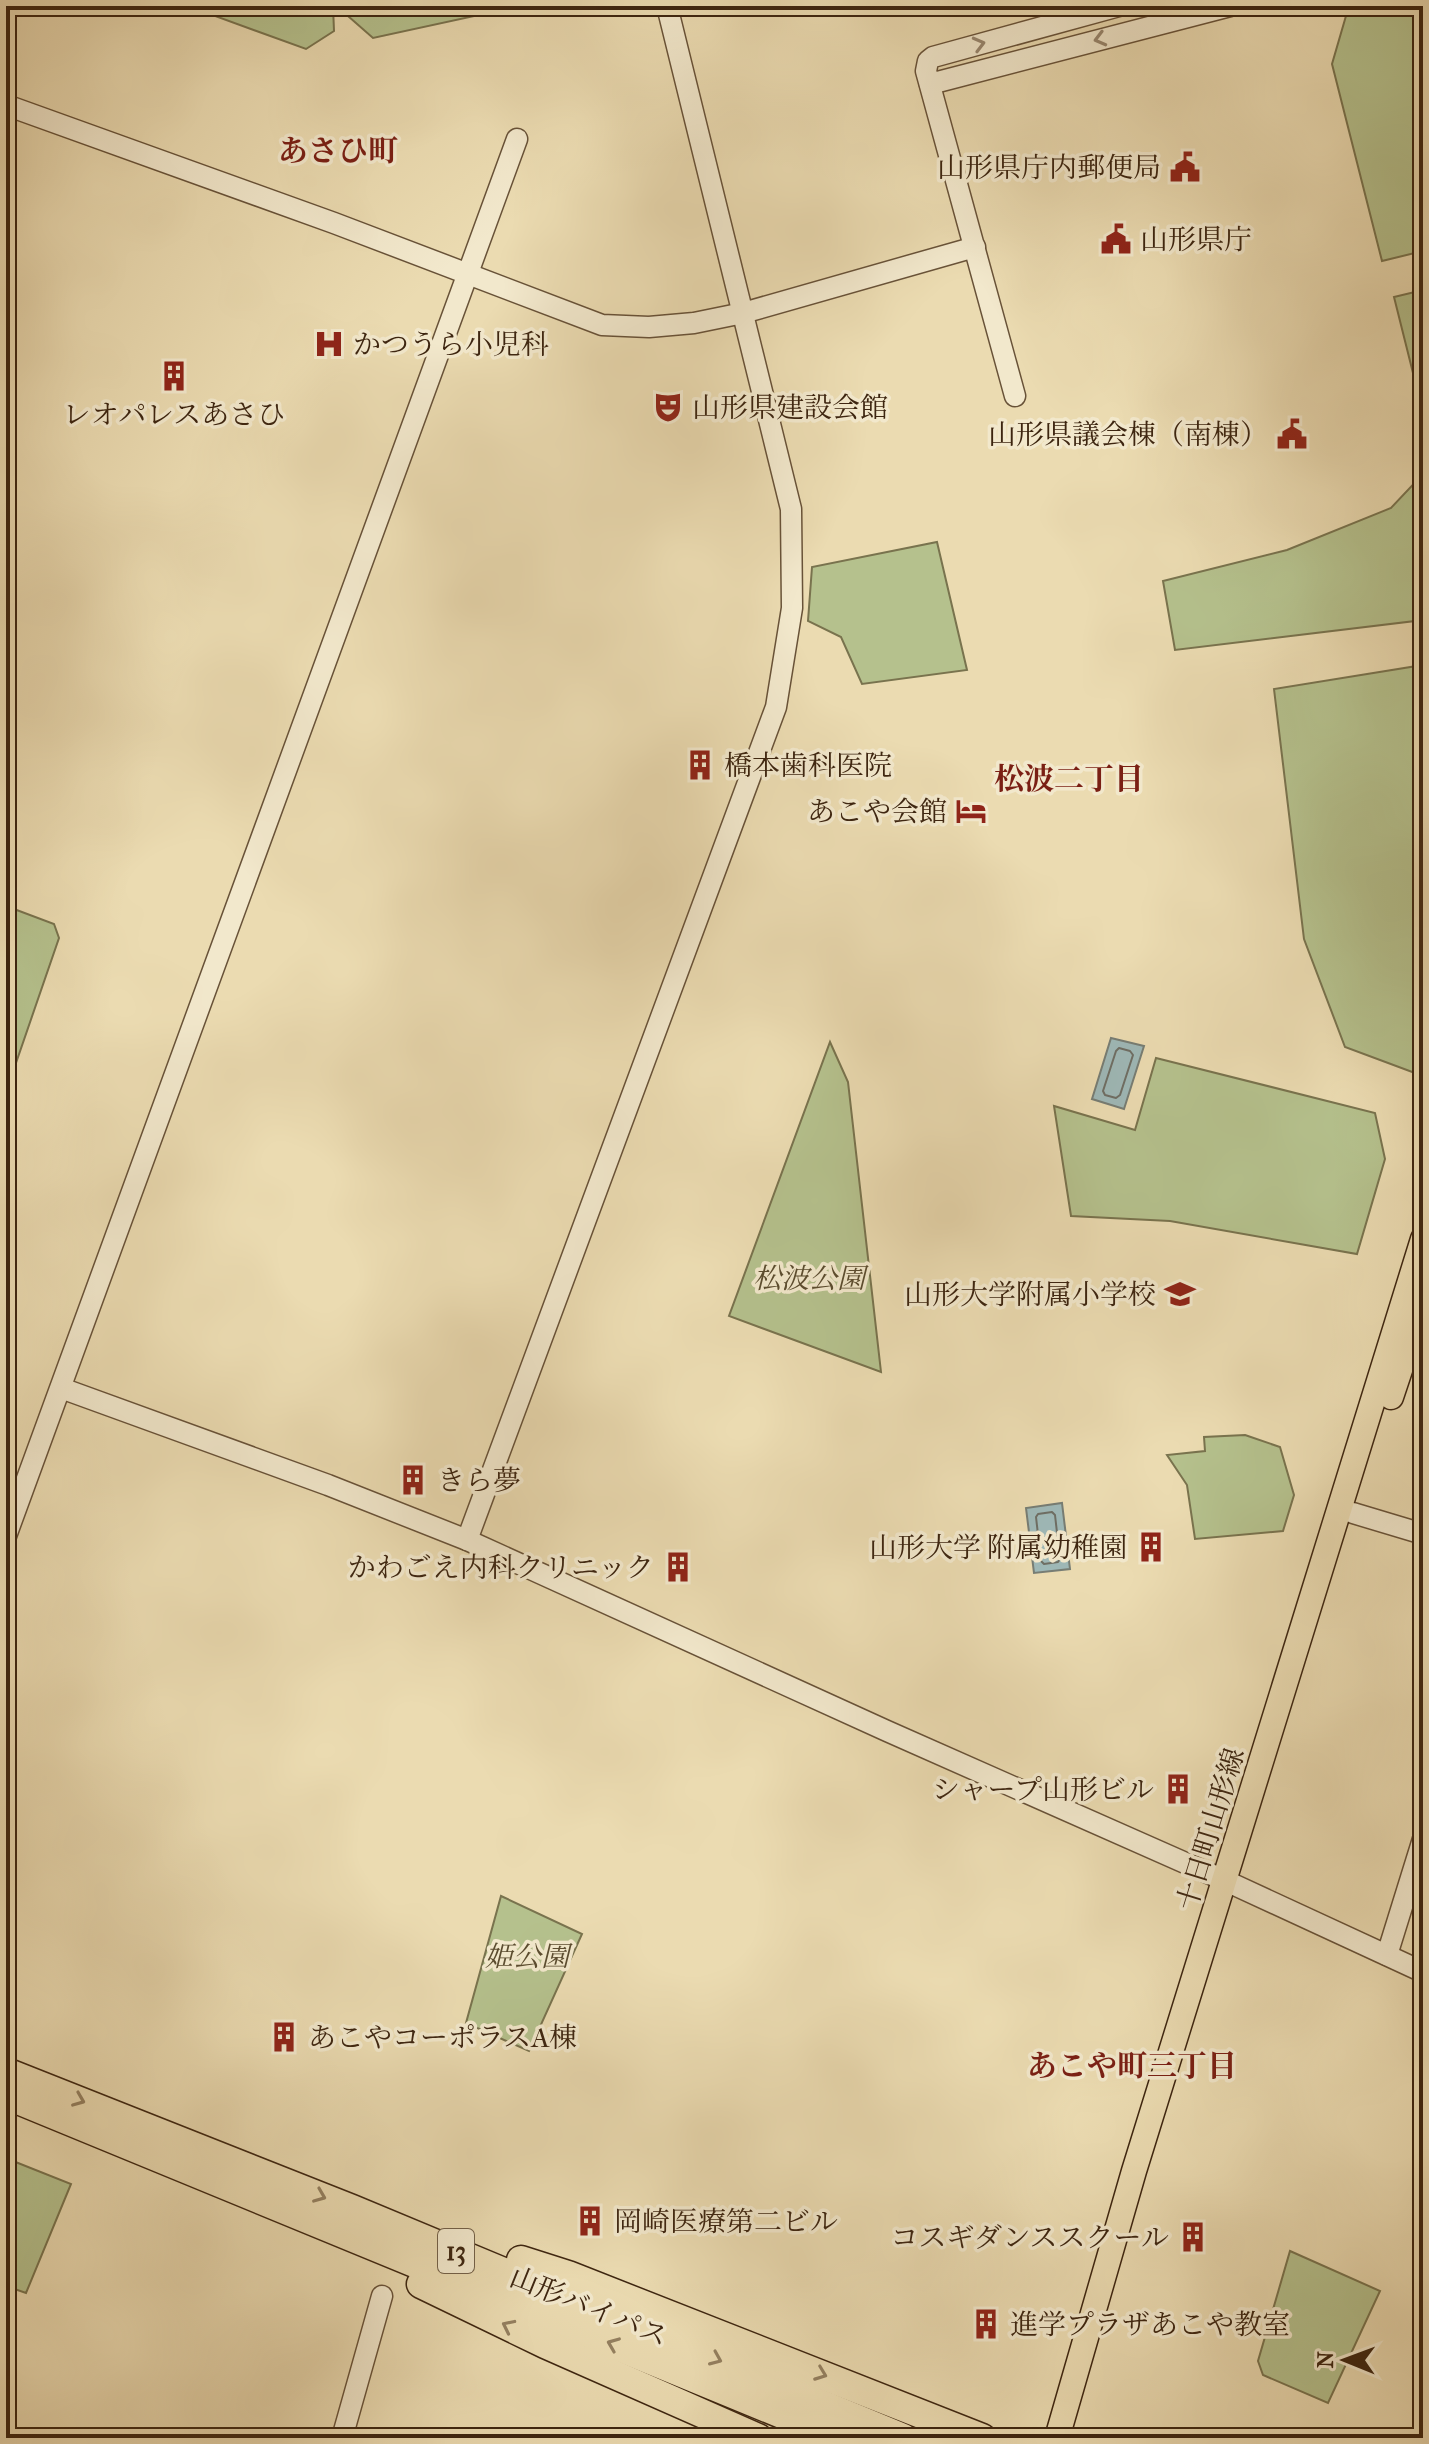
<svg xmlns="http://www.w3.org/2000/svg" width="1429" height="2444" font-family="'IM FELL French Canon','Noto Serif JP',serif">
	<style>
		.green { fill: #b5c18d; stroke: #79734e; stroke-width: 2 }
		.water { fill: #9eb8b7; stroke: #777d74; stroke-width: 2 }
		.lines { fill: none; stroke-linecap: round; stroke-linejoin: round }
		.shore { stroke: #6e6e64; stroke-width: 2 }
		.minor-casing { stroke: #685238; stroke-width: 23 }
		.major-casing { stroke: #3d2510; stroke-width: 27 }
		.highway-casing { stroke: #3d2510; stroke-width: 31 }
		.minor { stroke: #f2e8cc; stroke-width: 20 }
		.major { stroke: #ebdbb1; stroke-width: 24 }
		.highway { stroke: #ebdbb1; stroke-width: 28 }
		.oneway { stroke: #98866e }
		.oneway2 { stroke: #948060 }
		.labels { text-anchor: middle; stroke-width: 7; stroke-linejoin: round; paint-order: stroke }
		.shield { fill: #f2e8cc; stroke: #736048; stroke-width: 2 }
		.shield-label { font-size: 26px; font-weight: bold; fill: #3d2510 }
		.poi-label { font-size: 28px; fill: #3d2510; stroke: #f2e8cc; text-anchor: end }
		.park-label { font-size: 28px; font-style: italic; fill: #5b4c2f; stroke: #f2e8cc }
		.street-label { font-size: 28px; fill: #3d2510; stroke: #f2e8cc }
		.neighbourhood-label { font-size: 30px; font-weight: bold; fill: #7a1f14; stroke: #f2e8cc }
	</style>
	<rect width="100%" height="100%" fill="#ebdbb1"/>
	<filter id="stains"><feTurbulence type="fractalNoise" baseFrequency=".0025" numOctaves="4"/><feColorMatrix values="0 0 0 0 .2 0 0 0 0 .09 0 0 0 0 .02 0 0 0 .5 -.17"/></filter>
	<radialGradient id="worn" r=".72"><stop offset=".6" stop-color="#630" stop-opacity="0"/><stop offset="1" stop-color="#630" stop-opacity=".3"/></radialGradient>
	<!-- green -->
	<g class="green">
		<path d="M 219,6 L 333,6 L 334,31 L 306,49 L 215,16 Z"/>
		<path d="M 340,6 L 520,6 L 373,38 L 340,9 Z"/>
		<path d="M 1357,6 L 1423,6 L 1423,251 L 1382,261 L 1332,64 L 1348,9 Z"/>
		<path d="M 1423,290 L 1423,413 L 1394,297 Z"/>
		<path d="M 1423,474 L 1423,620 L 1175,650 L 1163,581 L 1287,550 L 1391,508 Z"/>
		<path d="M 937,542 L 967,670 L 862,684 L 841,637 L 808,621 L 812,567 Z"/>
		<path d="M 1423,665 L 1423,1076 L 1345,1047 L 1304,939 L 1274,689 Z"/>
		<path d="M 6,906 L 54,924 L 59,938 L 6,1092 Z"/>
		<path d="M 830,1042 L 848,1082 L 881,1372 L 729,1316 Z"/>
		<path d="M 1156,1058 L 1375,1113 L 1385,1159 L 1357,1254 L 1170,1221 L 1071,1216 L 1054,1106 L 1135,1130 Z"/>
		<path d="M 1245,1435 L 1280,1447 L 1294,1495 L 1283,1531 L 1195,1539 L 1187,1485 L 1167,1455 L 1205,1451 L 1204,1437 Z"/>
		<path d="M 501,1896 L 582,1934 L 529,2051 L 466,2023 Z"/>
		<path d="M 13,2161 L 71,2184 L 26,2293 L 6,2286 L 6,2181 Z"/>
		<path d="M 1290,2251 L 1380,2291 L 1328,2403 L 1263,2375 L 1258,2361 Z"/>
	</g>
	<!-- water -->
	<g class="water">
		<path d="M 1111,1038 L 1144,1046 L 1124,1109 L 1092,1099 Z"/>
		<path d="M 1062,1503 L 1070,1569 L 1034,1573 L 1026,1508 Z"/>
	</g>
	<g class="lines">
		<!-- shore -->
		<g class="shore">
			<path d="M 1119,1048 L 1130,1051 L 1133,1055 L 1120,1095 L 1116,1098 L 1105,1095 L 1103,1091 L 1116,1051 Z"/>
			<path d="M 1052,1512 L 1055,1515 L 1060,1559 L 1058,1562 L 1044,1564 L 1041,1561 L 1036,1517 L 1038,1514 Z"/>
		</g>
		<!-- minor casing -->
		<g class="minor-casing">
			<g id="minor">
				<path d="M 930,84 L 1230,6"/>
				<path d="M 6,105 L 334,223 L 602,325 L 649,327 L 694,323 L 743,313 L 975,247"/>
				<path d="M 1015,396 L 926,71 L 928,61 L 933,57 L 1119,6"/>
				<path d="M 61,1388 L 328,1485 L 467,1540 L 887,1731 L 1226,1881 L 1423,1972"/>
				<path d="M 1353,1513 L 1423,1534"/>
				<path d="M 6,1536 L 517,139"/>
				<path d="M 467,1540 L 776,707 L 792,608 L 791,509 L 667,6"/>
				<path d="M 1387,1955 L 1423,1839"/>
				<path d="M 342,2438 L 382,2296"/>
			</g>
		</g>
		<!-- major casing -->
		<g class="major-casing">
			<g id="major">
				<path d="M 1391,1397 L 1423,1301"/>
				<path d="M 1057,2438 L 1134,2171 L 1423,1239"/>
			</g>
		</g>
		<!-- highway casing -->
		<g class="highway-casing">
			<g id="highway">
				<path d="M 6,2072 L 352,2209 L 903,2438"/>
				<path d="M 6,2095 L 840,2438"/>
				<path d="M 521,2260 L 568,2275 L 982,2438"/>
				<path d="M 421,2284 L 545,2344 L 758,2438"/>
			</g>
		</g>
		<!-- minor -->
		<use href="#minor" class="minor"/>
		<!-- major -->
		<use href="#major" class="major"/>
		<!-- highway -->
		<use href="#highway" class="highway"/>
	</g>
	<!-- one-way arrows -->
	<defs><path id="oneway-chevron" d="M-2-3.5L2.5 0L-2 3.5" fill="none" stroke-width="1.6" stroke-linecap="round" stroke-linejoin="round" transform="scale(2)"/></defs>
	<g class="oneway">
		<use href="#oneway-chevron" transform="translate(1100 39) rotate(165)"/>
		<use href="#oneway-chevron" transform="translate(979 44) rotate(-15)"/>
	</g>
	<g class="oneway2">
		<use href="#oneway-chevron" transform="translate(79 2100) rotate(22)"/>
		<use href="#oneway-chevron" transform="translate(320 2196) rotate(22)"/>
		<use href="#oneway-chevron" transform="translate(508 2326) rotate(-154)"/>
		<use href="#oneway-chevron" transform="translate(613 2344) rotate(-158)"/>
		<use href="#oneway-chevron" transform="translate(716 2359) rotate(23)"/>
		<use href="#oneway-chevron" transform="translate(821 2374) rotate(21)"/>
	</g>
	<!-- icons -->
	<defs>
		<g id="civic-bare" transform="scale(2.4)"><path d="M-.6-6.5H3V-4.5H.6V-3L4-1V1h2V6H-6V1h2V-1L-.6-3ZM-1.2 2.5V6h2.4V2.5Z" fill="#8f2418" stroke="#f2e8cc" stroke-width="2.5" paint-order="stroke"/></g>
		<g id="hospital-bare" transform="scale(2.4)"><path d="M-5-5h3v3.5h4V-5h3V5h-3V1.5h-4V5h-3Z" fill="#8f2418" stroke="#f2e8cc" stroke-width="2.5" paint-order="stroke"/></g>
		<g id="building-bare" transform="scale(2.4)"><path d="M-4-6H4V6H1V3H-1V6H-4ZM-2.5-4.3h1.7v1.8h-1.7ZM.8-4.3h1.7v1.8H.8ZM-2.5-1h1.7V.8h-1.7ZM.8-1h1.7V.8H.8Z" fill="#8f2418" stroke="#f2e8cc" stroke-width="2.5" paint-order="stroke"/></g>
		<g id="theatre-bare" transform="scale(2.4)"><path d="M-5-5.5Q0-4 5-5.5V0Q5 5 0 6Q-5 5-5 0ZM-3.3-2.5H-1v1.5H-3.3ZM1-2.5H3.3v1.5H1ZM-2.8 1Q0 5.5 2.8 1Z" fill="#8f2418" stroke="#f2e8cc" stroke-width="2.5" paint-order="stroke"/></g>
		<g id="hotel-bare" transform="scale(2.4)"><path d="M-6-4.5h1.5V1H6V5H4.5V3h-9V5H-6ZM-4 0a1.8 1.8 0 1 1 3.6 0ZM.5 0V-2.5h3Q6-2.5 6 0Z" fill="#8f2418" stroke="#f2e8cc" stroke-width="2.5" paint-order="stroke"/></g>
		<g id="school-bare" transform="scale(2.4)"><path d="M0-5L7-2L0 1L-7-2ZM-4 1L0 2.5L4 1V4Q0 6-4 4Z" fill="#8f2418" stroke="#f2e8cc" stroke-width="2.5" paint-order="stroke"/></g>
	</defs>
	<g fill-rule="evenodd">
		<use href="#civic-bare" x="1185" y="167"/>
		<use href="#civic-bare" x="1116" y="239"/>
		<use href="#hospital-bare" x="329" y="344"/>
		<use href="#building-bare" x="174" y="376"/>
		<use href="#theatre-bare" x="668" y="407"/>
		<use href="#civic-bare" x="1292" y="434"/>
		<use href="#building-bare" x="700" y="765"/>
		<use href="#hotel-bare" x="971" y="811"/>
		<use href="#school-bare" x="1180" y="1294"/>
		<use href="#building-bare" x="413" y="1480"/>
		<use href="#building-bare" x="1151" y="1547"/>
		<use href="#building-bare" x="678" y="1567"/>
		<use href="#building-bare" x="1178" y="1789"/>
		<use href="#building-bare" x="284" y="2037"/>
		<use href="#building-bare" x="590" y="2221"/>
		<use href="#building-bare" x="1193" y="2237"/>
		<use href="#building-bare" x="986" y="2324"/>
	</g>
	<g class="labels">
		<!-- shield labels -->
		<rect class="shield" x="438" y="2229" width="36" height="44" rx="6"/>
		<g class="shield-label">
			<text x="456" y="2260">13</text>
		</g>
		<!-- poi labels -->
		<g class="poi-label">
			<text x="1161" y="177">山形県庁内郵便局</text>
			<text x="1140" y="249" text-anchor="start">山形県庁</text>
			<text x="353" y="354" text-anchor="start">かつうら小児科</text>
			<text x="692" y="417" text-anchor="start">山形県建設会館</text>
			<text x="174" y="424" text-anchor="middle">レオパレスあさひ</text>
			<text x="1268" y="444">山形県議会棟（南棟）</text>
			<text x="724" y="775" text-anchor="start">橋本歯科医院</text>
			<text x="947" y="821">あこや会館</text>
			<text x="1156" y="1304">山形大学附属小学校</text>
			<text x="437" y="1490" text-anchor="start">きら夢</text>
			<text x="1127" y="1557">山形大学 附属幼稚園</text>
			<text x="654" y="1577">かわごえ内科クリニック</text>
			<text x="1154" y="1799">シャープ山形ビル</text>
			<text x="308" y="2047" text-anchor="start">あこやコーポラスA棟</text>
			<text x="614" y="2231" text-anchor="start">岡崎医療第二ビル</text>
			<text x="1169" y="2247">コスギダンススクール</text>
			<text x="1010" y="2334" text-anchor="start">進学プラザあこや教室</text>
		</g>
		<!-- park labels -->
		<g class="park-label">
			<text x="809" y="1288">松波公園</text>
			<text x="527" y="1966">姫公園</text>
		</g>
		<!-- street labels -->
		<g class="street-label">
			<text transform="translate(1210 1829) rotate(-73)" y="10">十日町山形線</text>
			<text transform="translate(589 2306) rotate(22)" y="10">山形バイパス</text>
		</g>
		<!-- neighbourhood labels -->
		<g class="neighbourhood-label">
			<text x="338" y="161">あさひ町</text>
			<text x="1069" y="789">松波二丁目</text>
			<text x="1132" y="2076">あこや町三丁目</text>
		</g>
	</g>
	<!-- margin -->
	<rect width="1429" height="2444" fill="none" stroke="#ebdbb1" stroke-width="32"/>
	<rect x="8" y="8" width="1413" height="2428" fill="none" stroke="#3d2510" stroke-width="4"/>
	<rect x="16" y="16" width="1397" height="2412" fill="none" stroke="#3d2510" stroke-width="2"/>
	<!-- north arrow -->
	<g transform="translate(1345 2360) rotate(271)" stroke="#f2e8cc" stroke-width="6" paint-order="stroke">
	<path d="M0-6L14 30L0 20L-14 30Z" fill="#3d2510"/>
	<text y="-12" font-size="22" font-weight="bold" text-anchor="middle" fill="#3d2510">N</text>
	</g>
	<rect width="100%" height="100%" filter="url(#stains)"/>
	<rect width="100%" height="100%" fill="url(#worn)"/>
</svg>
